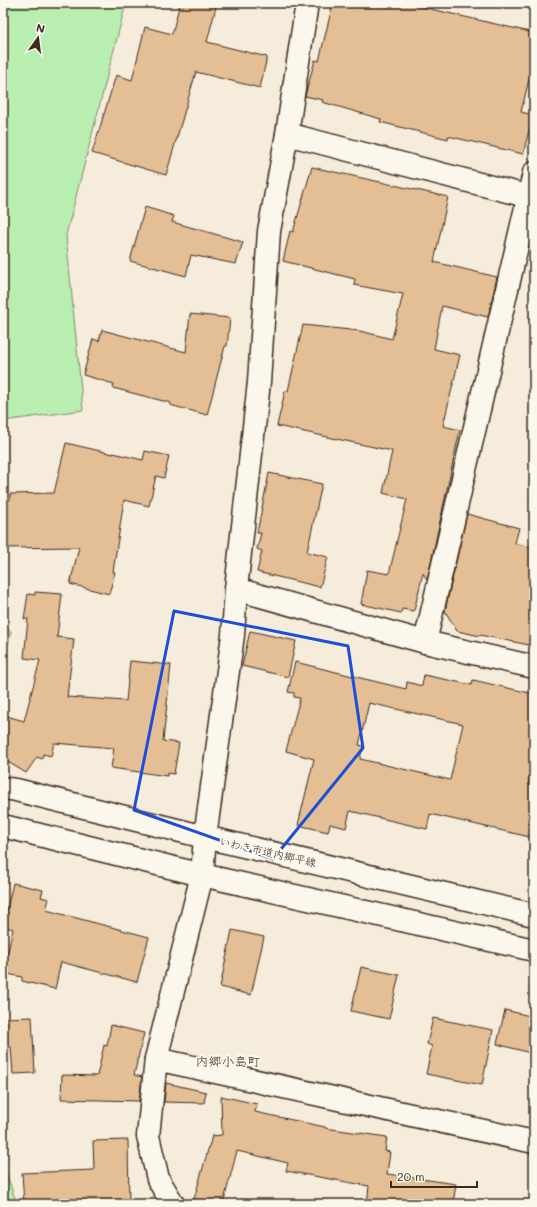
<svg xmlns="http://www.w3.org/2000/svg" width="537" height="1207" font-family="Mali,'Klee One',sans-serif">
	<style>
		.green { fill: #b8eeb0; stroke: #7a8c67 }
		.building { fill: #e4bf95; stroke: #3b2a1e; fill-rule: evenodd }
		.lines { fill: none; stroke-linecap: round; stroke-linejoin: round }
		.street-casing { stroke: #3b2a1e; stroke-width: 25 }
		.secondary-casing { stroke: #3b2a1e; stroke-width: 25 }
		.street { stroke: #fbf7ec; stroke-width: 22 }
		.secondary { stroke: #fbf7ec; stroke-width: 22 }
		.marked { fill: none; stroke: #1d4ed8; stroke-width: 3; stroke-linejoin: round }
		.labels { text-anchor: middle; stroke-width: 4; stroke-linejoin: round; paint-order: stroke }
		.street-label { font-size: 11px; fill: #3b2a1e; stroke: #fbf7ec }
		.quarter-label { font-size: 13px; fill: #3b2a1e; stroke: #fbf7ec }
	</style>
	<rect width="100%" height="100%" fill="#f6ecdb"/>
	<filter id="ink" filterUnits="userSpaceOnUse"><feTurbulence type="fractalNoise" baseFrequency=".025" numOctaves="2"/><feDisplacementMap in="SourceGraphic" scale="8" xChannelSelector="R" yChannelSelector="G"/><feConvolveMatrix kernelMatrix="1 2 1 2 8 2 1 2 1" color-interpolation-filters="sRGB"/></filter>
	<g filter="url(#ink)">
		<!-- green -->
		<g class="green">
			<path d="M 3,3 L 126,3 L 66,235 L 83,410 L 3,421 Z"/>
			<path d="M 3,627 L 11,631 L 3,667 Z"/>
			<path d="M 3,1164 L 17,1204 L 3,1204 Z"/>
		</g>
		<!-- building -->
		<g class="building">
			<path d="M 180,3 L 217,3 L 207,42 L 267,57 L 260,88 L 196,72 L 166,175 L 92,153 L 116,75 L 132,80 L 145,27 L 172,34 Z"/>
			<path d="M 333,3 L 405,3 L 534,33 L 534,59 L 521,112 L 533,115 L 523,154 L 448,136 L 448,139 L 380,122 L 381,119 L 322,102 L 323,100 L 305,96 L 315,60 L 319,61 Z"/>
			<path d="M 312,167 L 448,197 L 434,262 L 497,277 L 488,317 L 442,306 L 434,349 L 460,355 L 443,426 L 460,430 L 427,580 L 423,573 L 414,611 L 402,609 L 401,613 L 361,604 L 367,570 L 389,574 L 407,499 L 383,493 L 392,451 L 277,426 L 285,391 L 288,391 L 303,325 L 360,331 L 392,339 L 403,294 L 354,285 L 355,279 L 283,261 L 290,231 L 293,232 Z"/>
			<path d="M 145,207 L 174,216 L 172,222 L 243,242 L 236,264 L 191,255 L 186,276 L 130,261 Z"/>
			<path d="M 190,314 L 230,318 L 227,346 L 225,346 L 207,415 L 170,405 L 171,403 L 113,388 L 114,384 L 83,375 L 93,339 L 99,341 L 102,330 L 186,352 Z"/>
			<path d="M 66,443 L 113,454 L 113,453 L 143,460 L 145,451 L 169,456 L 164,478 L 156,476 L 149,506 L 124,500 L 113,572 L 115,572 L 109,594 L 70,584 L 79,547 L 3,548 L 3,500 L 10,500 L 10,494 L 54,493 Z"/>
			<path d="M 269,473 L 322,484 L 307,552 L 328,557 L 320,587 L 257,572 L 262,551 L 257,549 L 261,533 L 257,533 Z"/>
			<path d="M 467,514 L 519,528 L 515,543 L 534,548 L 534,646 L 480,635 L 480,636 L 457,631 L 445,611 Z"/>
			<path d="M 35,592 L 62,594 L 57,637 L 74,639 L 67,697 L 126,701 L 130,661 L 171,665 L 163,741 L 179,743 L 174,774 L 167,773 L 167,776 L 111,768 L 114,748 L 54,743 L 51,756 L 43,754 L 42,759 L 37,757 L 26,773 L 3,759 L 3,715 L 24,721 L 40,660 L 24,658 L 28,619 L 24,619 L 28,594 L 35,595 Z"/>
			<path d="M 250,631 L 296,641 L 288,677 L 242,666 Z"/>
			<path d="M 295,662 L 406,689 L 407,682 L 422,686 L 424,675 L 472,685 L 473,680 L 534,694 L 534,754 L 528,784 L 534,786 L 534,838 L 430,814 L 427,829 L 350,811 L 346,828 L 330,824 L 328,832 L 298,825 L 314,759 L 286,751 L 300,698 L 294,697 L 294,693 L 288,692 ZM 369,703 L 463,724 L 450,780 L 360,759 L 363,746 L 359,745 Z"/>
			<path d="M 13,883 L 43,890 L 41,897 L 49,899 L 46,910 L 149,937 L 137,982 L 61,962 L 55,989 L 22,981 L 22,977 L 3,973 L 13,929 L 3,926 Z"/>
			<path d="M 232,930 L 264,937 L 251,995 L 220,987 Z"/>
			<path d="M 361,967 L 399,975 L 389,1019 L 351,1011 Z"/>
			<path d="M 505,1010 L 534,1017 L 534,1054 L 497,1044 Z"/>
			<path d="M 32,1017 L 35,1073 L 13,1074 L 11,1047 L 5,1047 L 4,1018 Z"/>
			<path d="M 433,1018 L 493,1030 L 482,1085 L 426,1074 L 432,1046 L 427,1044 Z"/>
			<path d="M 111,1025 L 144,1033 L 134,1075 L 142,1077 L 139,1101 L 61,1099 L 62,1075 L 97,1076 L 104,1045 L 107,1046 Z"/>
			<path d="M 166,1083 L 206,1092 L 204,1103 L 164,1102 Z"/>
			<path d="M 221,1096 L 257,1104 L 255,1112 L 325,1127 L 325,1128 L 387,1137 L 385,1151 L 390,1152 L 387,1174 L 456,1184 L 453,1204 L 367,1204 L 369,1186 L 286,1171 L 288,1163 L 237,1151 L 223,1204 L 213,1204 L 194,1199 L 212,1136 L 222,1135 Z"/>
			<path d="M 128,1140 L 129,1204 L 24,1204 L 22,1173 L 94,1170 L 93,1141 Z"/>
		</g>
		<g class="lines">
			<!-- street casing -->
			<g class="street-casing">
				<g id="street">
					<path d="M 287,134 L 534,198"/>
					<path d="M 236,589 L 425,642 L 534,667"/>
					<path d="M 425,642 L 534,173"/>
					<path d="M 156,1059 L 534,1142"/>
					<path d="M 173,1204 L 158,1179 L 148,1136 L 156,1059 L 202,875 L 205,837 L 233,635 L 236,589 L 259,382 L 269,231 L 287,134 L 307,3"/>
				</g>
			</g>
			<!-- secondary casing -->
			<g class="secondary-casing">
				<g id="secondary">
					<path d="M 3,788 L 16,790 L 205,837 L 534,915"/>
					<path d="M 3,826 L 202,875 L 534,950"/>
				</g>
			</g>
			<!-- street -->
			<use href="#street" class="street"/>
			<!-- secondary -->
			<use href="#secondary" class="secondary"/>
		</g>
	</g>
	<!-- marked area -->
	<path class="marked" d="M 174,611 L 348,646 L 363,748 L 273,859 L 134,810 Z"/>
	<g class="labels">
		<!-- street labels -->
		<g class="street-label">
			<text transform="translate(268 852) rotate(13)" y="4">いわき市道内郷平線</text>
		</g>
		<!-- quarter labels -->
		<g class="quarter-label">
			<text x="228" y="1066">内郷小島町</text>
		</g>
	</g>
	<!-- margin -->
	<rect width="537" height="1207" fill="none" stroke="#fbf7ec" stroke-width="16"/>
	<rect x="8" y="8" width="521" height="1191" fill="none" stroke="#3b2a1e" stroke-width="1.5" filter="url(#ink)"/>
	<!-- north arrow -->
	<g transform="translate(38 38) rotate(14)" stroke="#fbf7ec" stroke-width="3" paint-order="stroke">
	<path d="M0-3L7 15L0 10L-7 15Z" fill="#3b2a1e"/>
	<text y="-6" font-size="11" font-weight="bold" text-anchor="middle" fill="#3b2a1e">N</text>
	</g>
	<!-- scale -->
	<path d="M391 1181v6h86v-6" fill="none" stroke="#3b2a1e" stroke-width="2"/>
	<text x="397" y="1181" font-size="12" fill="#3b2a1e" stroke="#fbf7ec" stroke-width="3" paint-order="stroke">20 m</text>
</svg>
